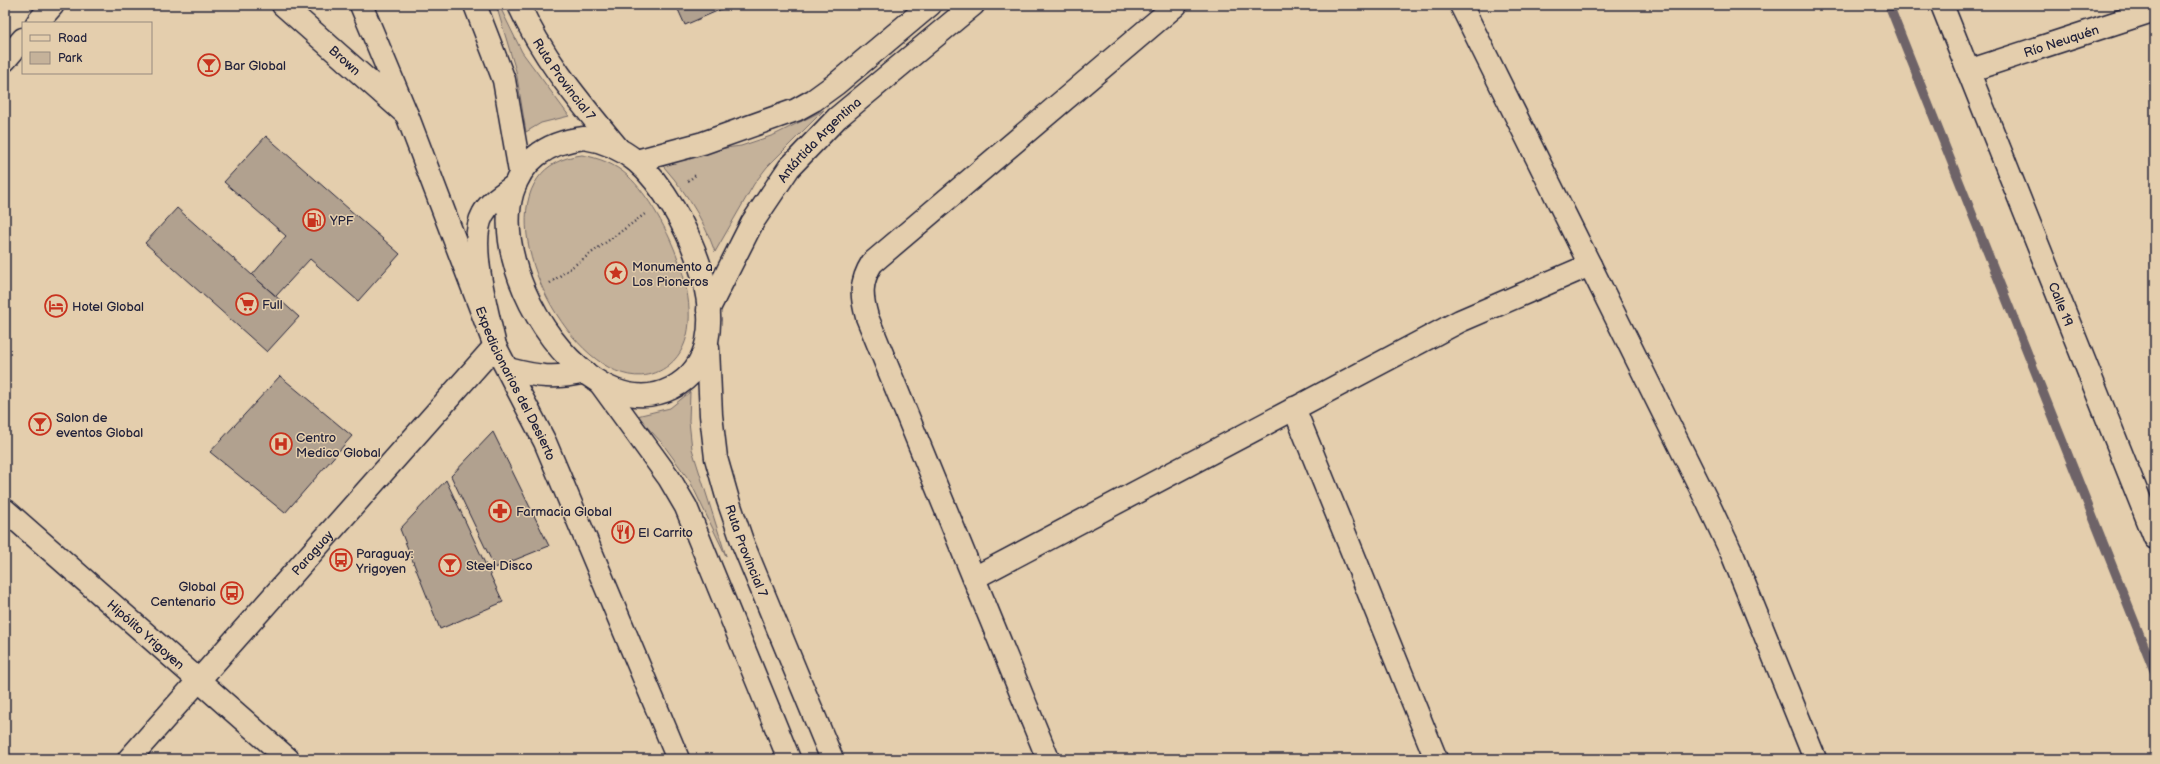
<svg xmlns="http://www.w3.org/2000/svg" width="2160" height="764" font-family="'Balsamiq Sans',sans-serif">
	<style>
		.green { fill: #c5b29a; stroke: #746a6a }
		.lines { fill: none; stroke-linecap: round; stroke-linejoin: round }
		.stream { stroke: #6e6467; stroke-width: 9 }
		.building { fill: #b1a18f; stroke: #22223b }
		.street-casing { stroke: #22223b; stroke-width: 25 }
		.secondary-casing { stroke: #22223b; stroke-width: 25 }
		.highway-casing { stroke: #22223b; stroke-width: 25 }
		.path { stroke: #22223b; stroke-width: 2.5; stroke-dasharray: 1 3; stroke-linecap: butt }
		.street { stroke: #e4cead; stroke-width: 22 }
		.secondary { stroke: #e4cead; stroke-width: 22 }
		.highway { stroke: #e4cead; stroke-width: 22 }
		.labels { text-anchor: middle; stroke-width: 3; stroke-linejoin: round; paint-order: stroke }
		.street-label { font-size: 13px; fill: #22223b; stroke: #e4cead }
		.poi-label { font-size: 13px; fill: #22223b; stroke: #e4cead; text-anchor: start }
	</style>
	<rect width="100%" height="100%" fill="#e4cead"/>
	<filter id="ink" filterUnits="userSpaceOnUse"><feTurbulence type="fractalNoise" baseFrequency=".025" numOctaves="2"/><feDisplacementMap in="SourceGraphic" scale="8" xChannelSelector="R" yChannelSelector="G"/><feConvolveMatrix kernelMatrix="1 2 1 2 8 2 1 2 1" color-interpolation-filters="sRGB"/></filter>
	<g filter="url(#ink)">
		<!-- green -->
		<g class="green">
			<path d="M 496,5 L 499,5 L 522,52 L 569,116 L 541,123 L 526,132 L 516,71 Z"/>
			<path d="M 824,110 L 767,167 L 754,184 L 715,252 C 702,215 682,186 655,157 L 741,146 L 774,135 Z"/>
			<path d="M 582,155 C 599,158 615,164 628,176 C 665,210 719,325 669,365 C 584,432 449,170 582,155 Z"/>
			<path d="M 690,392 L 689,421 L 692,449 L 726,556 L 690,481 L 662,443 L 637,416 L 670,408 Z"/>
		</g>
		<g class="lines">
			<!-- stream -->
			<path class="stream" d="M 1889,5 L 2155,673"/>
		</g>
		<!-- building -->
		<g class="building">
			<path d="M 676,5 L 731,5 L 685,25 Z"/>
			<path d="M 266,136 L 400,254 L 358,301 L 310,259 L 276,296 L 252,275 L 286,236 L 224,182 Z"/>
			<path d="M 177,208 L 299,317 L 267,352 L 145,243 Z"/>
			<path d="M 280,376 L 352,436 L 285,513 L 210,452 Z"/>
			<path d="M 493,432 L 549,546 L 495,568 L 451,476 Z"/>
			<path d="M 446,480 L 503,602 L 440,629 L 400,529 Z"/>
		</g>
		<g class="lines">
			<!-- street casing -->
			<g class="street-casing">
				<g id="street">
					<path id="s1" d="M 283,5 L 407,115"/>
					<path d="M 1461,5 L 1707,501 L 1733,556 L 1815,759"/>
					<path d="M 37,23 L 53,5"/>
					<path d="M 5,60 L 23,39"/>
					<path id="s2" d="M 1968,71 L 2155,10"/>
					<path d="M 1294,408 L 1436,759"/>
					<path d="M 974,578 L 1460,321 L 1590,265"/>
					<path d="M 1048,759 L 867,317 C 861,296 860,282 872,263 L 1176,5"/>
				</g>
			</g>
			<!-- secondary casing -->
			<g class="secondary-casing">
				<g id="secondary">
					<path id="s3" d="M 361,5 L 407,115 L 495,346 L 545,442 L 678,759"/>
					<path id="s4" d="M 1942,5 L 2155,538"/>
					<path d="M 636,161 L 703,143 L 796,110 L 814,100 L 836,84 L 930,5"/>
					<path id="s5" d="M 708,310 L 752,223 L 789,168 L 837,118 L 973,5"/>
					<path id="s6" d="M 5,510 L 288,759"/>
					<path id="s7" d="M 129,759 L 495,346"/>
				</g>
			</g>
			<!-- highway casing -->
			<g class="highway-casing">
				<g id="highway">
					<path d="M 475,5 L 504,80 L 520,172"/>
					<path id="s8" d="M 519,5 C 543,59 580,102 617,147"/>
					<path d="M 584,138 C 604,141 620,148 636,161 C 685,203 752,347 672,388 C 562,444 418,157 584,138 Z"/>
					<path d="M 495,346 C 488,314 467,242 483,214 C 490,201 503,194 515,185"/>
					<path id="s9" d="M 708,348 L 711,415 L 716,458 L 728,500 L 743,544 L 832,759"/>
					<path d="M 508,369 C 538,377 555,379 585,372"/>
					<path d="M 600,383 L 669,478 L 686,507 L 789,759"/>
				</g>
			</g>
			<!-- path -->
			<g class="path">
				<path d="M 688,181 L 697,174"/>
				<path d="M 550,283 L 645,214"/>
			</g>
			<!-- street -->
			<use href="#street" class="street"/>
			<!-- secondary -->
			<use href="#secondary" class="secondary"/>
			<!-- highway -->
			<use href="#highway" class="highway"/>
		</g>
	</g>
	<!-- icons -->
	<defs>
		<g id="bar-ring" transform="scale(1.15)"><circle r="9.5" fill="#e4cead" stroke="#c8321e" stroke-width="1.5"/><path d="M-6-5H6L.8 .8V4.5H3.5V6h-7V4.5H-.8V.8Z" fill="#c8321e"/></g>
		<g id="fuel-ring" transform="scale(1.15)"><circle r="9.5" fill="#e4cead" stroke="#c8321e" stroke-width="1.5"/><path d="M-5.5-6h7V0h2V4h1.3V-2.5L3-4.5l.8-.8L6-3V5H2.5V1h-1V6h-7ZM-4.2-4.7v3.2H.2V-4.7Z" fill="#c8321e"/></g>
		<g id="sight-ring" transform="scale(1.15)"><circle r="9.5" fill="#e4cead" stroke="#c8321e" stroke-width="1.5"/><path d="M0-6L1.8-2.2L6-1.7L2.9 1.2L3.7 5.4L0 3.3L-3.7 5.4L-2.9 1.2L-6-1.7L-1.8-2.2Z" fill="#c8321e"/></g>
		<g id="supermarket-ring" transform="scale(1.15)"><circle r="9.5" fill="#e4cead" stroke="#c8321e" stroke-width="1.5"/><path d="M-6-5.5h2.5l.6 2H6L4.5 2H-2.5L-4.4-4H-6ZM-1.5 3.2a1.3 1.3 0 1 0 .1 0ZM3 3.2a1.3 1.3 0 1 0 .1 0Z" fill="#c8321e"/></g>
		<g id="hotel-ring" transform="scale(1.15)"><circle r="9.5" fill="#e4cead" stroke="#c8321e" stroke-width="1.5"/><path d="M-6-4.5h1.5V1H6V5H4.5V3h-9V5H-6ZM-4 0a1.8 1.8 0 1 1 3.6 0ZM.5 0V-2.5h3Q6-2.5 6 0Z" fill="#c8321e"/></g>
		<g id="hospital-ring" transform="scale(1.15)"><circle r="9.5" fill="#e4cead" stroke="#c8321e" stroke-width="1.5"/><path d="M-5-5h3v3.5h4V-5h3V5h-3V1.5h-4V5h-3Z" fill="#c8321e"/></g>
		<g id="pharmacy-ring" transform="scale(1.15)"><circle r="9.5" fill="#e4cead" stroke="#c8321e" stroke-width="1.5"/><path d="M-2-6h4v4h4v4h-4v4h-4v-4h-4v-4h4Z" fill="#c8321e"/></g>
		<g id="restaurant-ring" transform="scale(1.15)"><circle r="9.5" fill="#e4cead" stroke="#c8321e" stroke-width="1.5"/><path d="M-5-6h1v4h1v-4h1v4h1v-4h1v5L-1.5 .5V6h-2V.5L-5-1ZM5-6V6H3V1.5H1.5Q1.5-4 5-6Z" fill="#c8321e"/></g>
		<g id="bus-ring" transform="scale(1.15)"><circle r="9.5" fill="#e4cead" stroke="#c8321e" stroke-width="1.5"/><path d="M-5-6H5V4H4V6H2V4H-2V6H-4V4H-5ZM-3.5-4V0h7V-4ZM-3.5 1.2v1.5H-2V1.2ZM2 1.2v1.5H3.5V1.2Z" fill="#c8321e"/></g>
	</defs>
	<g fill-rule="evenodd">
		<use href="#bar-ring" x="209" y="65"/>
		<use href="#fuel-ring" x="314" y="220"/>
		<use href="#sight-ring" x="616" y="273"/>
		<use href="#supermarket-ring" x="247" y="304"/>
		<use href="#hotel-ring" x="56" y="306"/>
		<use href="#bar-ring" x="40" y="424"/>
		<use href="#hospital-ring" x="281" y="444"/>
		<use href="#pharmacy-ring" x="500" y="511"/>
		<use href="#restaurant-ring" x="623" y="532"/>
		<use href="#bus-ring" x="341" y="560"/>
		<use href="#bar-ring" x="450" y="565"/>
		<use href="#bus-ring" x="232" y="593"/>
	</g>
	<g class="labels">
		<!-- street labels -->
		<g class="street-label">
			<text dy="5" stroke="none"><textPath href="#s2" startOffset="98">Río Neuquén</textPath></text>
			<text dy="5" stroke="none"><textPath href="#s1" startOffset="83">Brown</textPath></text>
			<text dy="5" stroke="none"><textPath href="#s8" startOffset="87">Ruta Provincial 7</textPath></text>
			<text dy="5" stroke="none"><textPath href="#s5" startOffset="205">Antártida Argentina</textPath></text>
			<text dy="5" stroke="none"><textPath href="#s4" startOffset="322">Calle 19</textPath></text>
			<text dy="5" stroke="none"><textPath href="#s3" startOffset="409">Expedicionarios del Desierto</textPath></text>
			<text dy="5" stroke="none"><textPath href="#s9" startOffset="208">Ruta Provincial 7</textPath></text>
			<text dy="5" stroke="none"><textPath href="#s7" startOffset="276">Paraguay</textPath></text>
			<text dy="5" stroke="none"><textPath href="#s6" startOffset="188">Hipólito Yrigoyen</textPath></text>
		</g>
		<!-- poi labels -->
		<g class="poi-label">
			<text x="224" y="70">Bar Global</text>
			<text x="330" y="225">YPF</text>
			<text x="632" y="271">Monumento a<tspan x="632" dy="15">Los Pioneros</tspan></text>
			<text x="262" y="309">Full</text>
			<text x="72" y="311">Hotel Global</text>
			<text x="56" y="422">Salon de<tspan x="56" dy="15">eventos Global</tspan></text>
			<text x="296" y="442">Centro<tspan x="296" dy="15">Medico Global</tspan></text>
			<text x="516" y="516">Farmacia Global</text>
			<text x="638" y="537">El Carrito</text>
			<text x="356" y="558">Paraguay:<tspan x="356" dy="15">Yrigoyen</tspan></text>
			<text x="466" y="570">Steel Disco</text>
			<text x="216" y="591" text-anchor="end">Global<tspan x="216" dy="15">Centenario</tspan></text>
		</g>
	</g>
	<!-- margin -->
	<rect width="2160" height="764" fill="none" stroke="#e4cead" stroke-width="20"/>
	<rect x="10" y="10" width="2140" height="744" fill="none" stroke="#22223b" stroke-width="1.5" filter="url(#ink)"/>
	<!-- legend -->
	<rect x="22" y="22" width="130" height="52" fill="#e4cead" stroke="#96897f"/>
	<rect x="30" y="35" width="20" height="6" fill="#e4cead" stroke="#96897f"/>
	<text x="58" y="42" font-size="12" fill="#22223b">Road</text>
	<rect x="30" y="52" width="20" height="12" fill="#c5b29a" stroke="#96897f"/>
	<text x="58" y="62" font-size="12" fill="#22223b">Park</text>
</svg>
